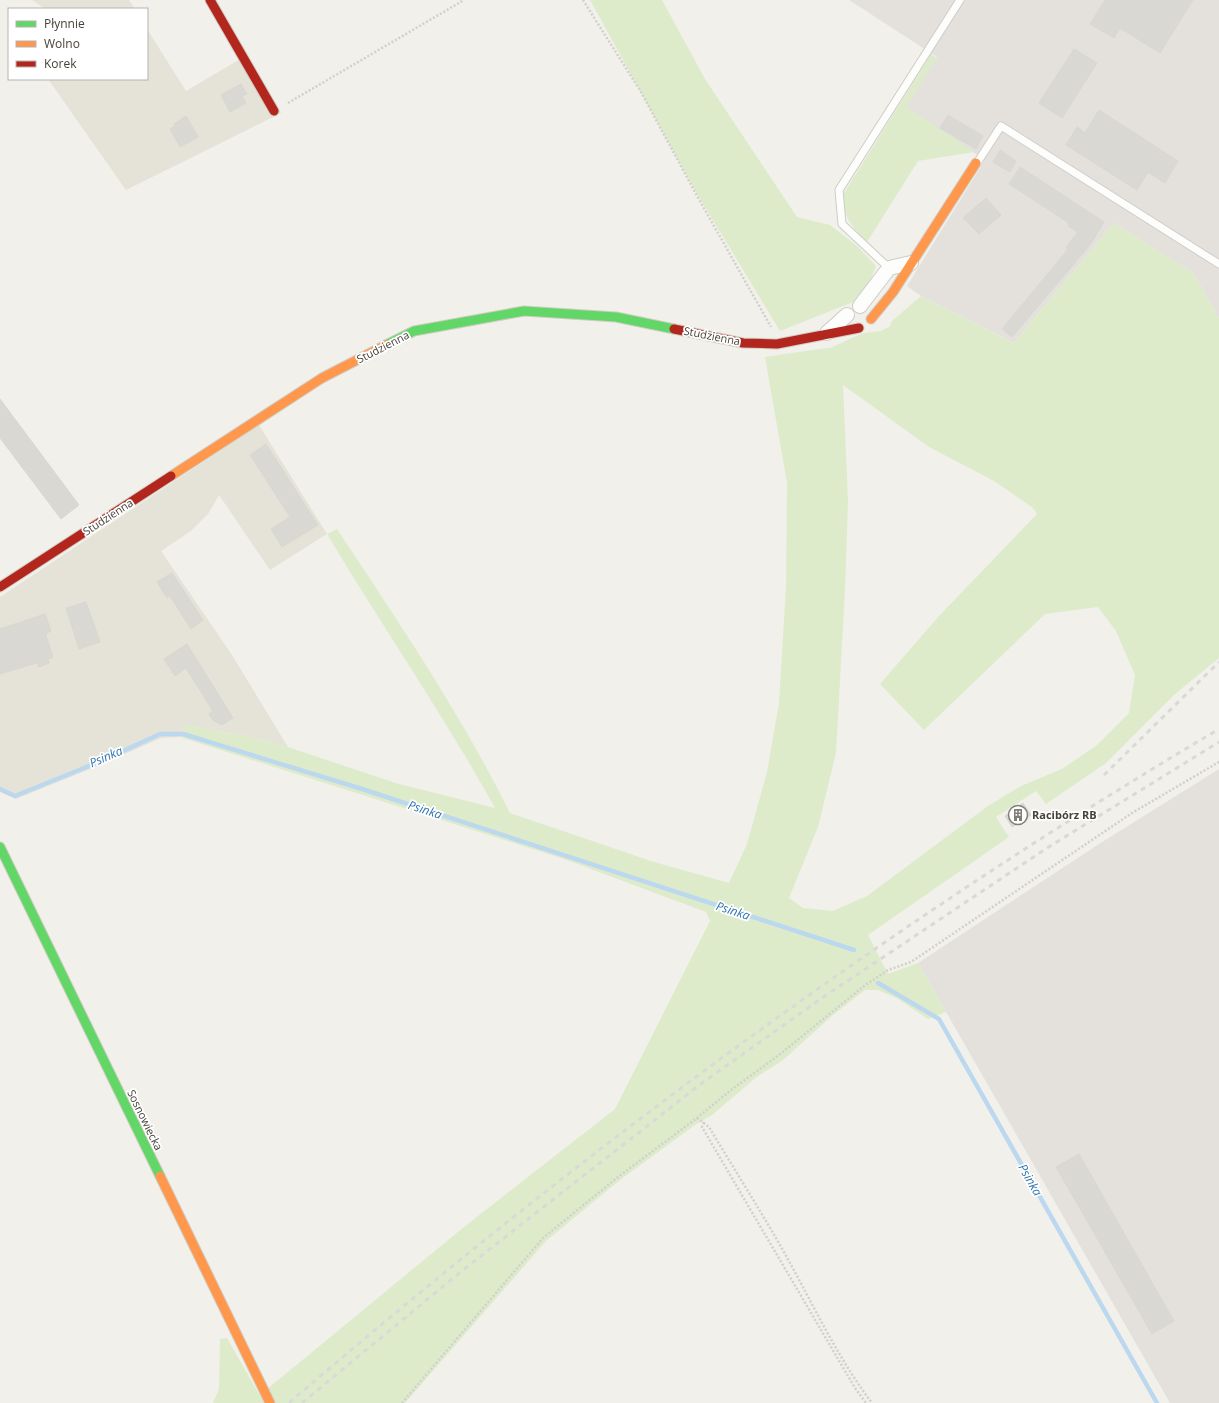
<svg xmlns="http://www.w3.org/2000/svg" width="1219" height="1403" font-family="'Open Sans',sans-serif">
	<style>
		.residential { fill: #e5e2d8 }
		.industrial { fill: #e4e1dc }
		.green { fill: #ddebcb; fill-rule: evenodd }
		.lines { fill: none; stroke-linecap: round; stroke-linejoin: round }
		.stream { stroke: #bcd8ee; stroke-width: 4.5 }
		.building { fill: #dad8d3; stroke: #d9d7d1 }
		.lane-casing { stroke: #cfcdc8; stroke-width: 9 }
		.street-casing { stroke: #cfcdc8; stroke-width: 16 }
		.fast-casing { stroke: #d0cdc2; stroke-width: 11 }
		.slow-casing { stroke: #d0cdc2; stroke-width: 11 }
		.jam-casing { stroke: #d0cdc2; stroke-width: 11 }
		.path { stroke: #d1d0ca; stroke-width: 2.5; stroke-dasharray: 2 2; stroke-linecap: butt }
		.lane { stroke: #fdfdfc; stroke-width: 7 }
		.street { stroke: #fdfdfc; stroke-width: 14 }
		.fast { stroke: #63d668; stroke-width: 9 }
		.slow { stroke: #ff974d; stroke-width: 9 }
		.jam { stroke: #b3261e; stroke-width: 9 }
		.rail { stroke: #d9d9d8; stroke-width: 3; stroke-dasharray: 5 5; stroke-linecap: butt }
		.labels { text-anchor: middle; stroke-width: 3.5; stroke-linejoin: round; paint-order: stroke }
		.street-label { font-size: 11px; fill: #474137; stroke: #fff }
		.poi-label { font-size: 11px; font-weight: bold; fill: #474137; stroke: #fff; text-anchor: start }
		.water-label { font-size: 12px; font-style: italic; fill: #3176b2; stroke: #fff }
	</style>
	<rect width="100%" height="100%" fill="#f1f0eb"/>
	<!-- residential -->
	<g class="residential">
		<path d="M 32,0 L 129,0 L 135,9 L 46,9 Z"/>
		<path d="M 147,29 L 186,91 L 247,55 L 281,113 L 126,190 L 48,79 L 147,79 Z"/>
		<path d="M 259,425 L 327,534 L 270,570 L 219,495 L 208,514 L 191,531 L 161,551 L 232,655 L 288,747 L 245,736 L 185,725 L 180,737 L 161,738 L 100,765 L 16,799 L 0,792 L 0,597 Z"/>
	</g>
	<!-- industrial -->
	<g class="industrial">
		<path d="M 849,0 L 1219,0 L 1219,318 L 1193,273 L 1114,223 L 1014,343 L 921,296 L 907,286 L 985,160 L 905,107 L 937,57 Z"/>
		<path d="M 1219,769 L 1219,1403 L 1170,1403 L 918,963 L 1099,844 Z"/>
	</g>
	<!-- green -->
	<g class="green">
		<path d="M 590,0 L 662,0 L 705,79 L 797,217 L 830,225 L 857,246 L 876,266 L 870,281 L 853,302 L 780,331 L 696,192 Z"/>
		<path d="M 931,54 L 937,58 L 906,107 L 974,152 L 918,161 L 867,242 C 851,225 842,217 844,193 Z"/>
		<path d="M 1114,223 L 1193,273 L 1219,318 L 1219,658 L 1175,694 L 1106,763 L 1046,804 L 1036,791 L 996,817 L 1009,837 L 868,935 L 888,974 L 918,963 L 946,1012 L 928,1019 L 898,999 L 878,990 L 865,990 L 833,1015 L 782,1061 L 758,1076 L 712,1115 L 695,1125 L 620,1180 L 546,1241 L 405,1403 L 274,1403 L 266,1390 L 464,1227 L 615,1109 L 710,921 L 706,912 L 564,859 L 180,737 L 185,725 L 245,736 L 288,747 L 399,784 L 495,808 C 443,714 382,626 327,534 L 337,529 C 398,621 461,714 510,813 L 654,862 L 729,883 L 747,844 L 767,772 L 779,703 L 786,588 L 787,483 L 765,357 L 819,349 L 830,348 L 863,333 L 881,331 L 890,326 L 892,321 L 921,296 L 1014,343 ZM 843,385 L 929,447 L 994,481 L 1033,508 L 1037,514 L 939,616 L 880,684 L 924,730 L 1045,614 L 1098,607 L 1116,631 L 1135,675 L 1129,713 L 1097,745 L 1062,769 L 1021,786 L 988,806 L 867,896 L 833,911 L 803,908 L 789,898 L 818,827 L 836,753 L 845,590 L 848,501 Z"/>
		<path d="M 227,1338 L 264,1403 L 213,1403 L 219,1389 L 220,1339 Z"/>
	</g>
	<g class="lines">
		<!-- stream -->
		<g class="stream">
			<path d="M 0,789 L 15,796 L 99,762 L 160,734 L 183,734 L 359,788 L 854,950"/>
			<path d="M 878,983 L 939,1019 L 1157,1403"/>
		</g>
	</g>
	<!-- building -->
	<g class="building">
		<path d="M 1105,0 L 1193,0 L 1160,53 L 1120,28 L 1114,38 L 1090,24 Z"/>
		<path d="M 1074,49 L 1097,63 L 1062,118 L 1039,103 Z"/>
		<path d="M 241,84 L 247,94 L 242,96 L 246,103 L 230,112 L 221,95 Z"/>
		<path d="M 1099,110 L 1178,161 L 1165,183 L 1148,172 L 1137,190 L 1066,145 L 1077,127 L 1085,133 Z"/>
		<path d="M 948,115 L 983,136 L 976,149 L 940,128 Z"/>
		<path d="M 186,116 L 198,137 L 180,147 L 170,129 L 175,126 L 174,124 Z"/>
		<path d="M 1000,150 L 1016,161 L 1010,172 L 993,162 Z"/>
		<path d="M 1020,167 L 1104,222 L 1090,245 L 1012,337 L 1002,329 L 1068,249 L 1066,247 L 1078,232 L 1068,226 L 1069,223 L 1009,184 Z"/>
		<path d="M 986,198 L 1001,215 L 979,234 L 963,218 Z"/>
		<path d="M 0,399 L 79,505 L 61,519 L 0,438 Z"/>
		<path d="M 266,444 L 318,525 L 282,547 L 271,529 L 290,517 L 250,455 Z"/>
		<path d="M 172,573 L 203,620 L 191,629 L 170,596 L 167,598 L 157,582 Z"/>
		<path d="M 86,602 L 100,642 L 79,649 L 66,608 Z"/>
		<path d="M 45,614 L 51,631 L 47,633 L 46,635 L 53,657 L 48,659 L 49,663 L 39,667 L 37,663 L 0,674 L 0,629 Z"/>
		<path d="M 187,644 L 233,718 L 222,725 L 213,720 L 209,714 L 213,711 L 186,668 L 175,676 L 164,659 Z"/>
		<path d="M 1023,803 L 1031,815 L 1012,827 L 1005,816 Z"/>
		<path d="M 1079,1154 L 1174,1321 L 1152,1334 L 1056,1167 Z"/>
	</g>
	<g class="lines">
		<!-- lane casing -->
		<g class="lane-casing">
			<g id="lane">
				<path d="M 977,163 L 1001,126 L 1219,264"/>
				<path d="M 889,268 L 842,224 L 839,190 L 960,0"/>
			</g>
		</g>
		<!-- street casing -->
		<g class="street-casing">
			<g id="street">
				<path d="M 860,306 L 889,268 L 911,263"/>
				<path d="M 827,333 L 847,315"/>
			</g>
		</g>
		<!-- fast casing -->
		<g class="fast-casing">
			<g id="fast">
				<path d="M 386,345 L 414,331 L 524,311 L 616,317 L 674,329"/>
				<path d="M 0,847 L 160,1176"/>
			</g>
		</g>
		<!-- slow casing -->
		<g class="slow-casing">
			<g id="slow">
				<path d="M 871,319 L 893,292 L 976,163"/>
				<path d="M 171,476 L 322,378 L 386,345"/>
				<path d="M 160,1176 L 270,1403"/>
			</g>
		</g>
		<!-- jam casing -->
		<g class="jam-casing">
			<g id="jam">
				<path d="M 210,0 L 274,111"/>
				<path d="M 674,329 L 743,343 L 777,344 L 859,328"/>
				<path d="M 0,587 L 171,476"/>
			</g>
		</g>
		<!-- path -->
		<g class="path">
			<path d="M 583,0 L 641,92 L 696,194 L 771,327"/>
			<path d="M 288,103 L 464,0"/>
			<path d="M 697,1118 L 709,1127 C 734,1169 761,1211 785,1254 C 813,1304 837,1357 872,1403"/>
			<path d="M 704,1122 L 702,1127 L 855,1388 L 866,1403"/>
			<path d="M 402,1403 L 543,1238 L 618,1177 L 697,1118 L 731,1090 L 779,1055 L 864,986 L 888,970 L 911,962 L 1132,813 L 1219,762"/>
		</g>
		<!-- lane -->
		<use href="#lane" class="lane"/>
		<!-- street -->
		<use href="#street" class="street"/>
		<!-- fast -->
		<use href="#fast" class="fast"/>
		<!-- slow -->
		<use href="#slow" class="slow"/>
		<!-- jam -->
		<use href="#jam" class="jam"/>
		<!-- rail -->
		<g class="rail">
			<path d="M 1104,775 L 1219,662"/>
			<path d="M 289,1403 C 579,1153 889,924 1219,729"/>
			<path d="M 302,1403 L 458,1274 L 702,1083 L 822,998 L 1047,848 L 1219,742"/>
		</g>
	</g>
	<!-- icons -->
	<defs>
		<g id="building-ring" transform="scale(1)"><circle r="9.5" fill="#fff" stroke="#827e76" stroke-width="1.5"/><path d="M-4-6H4V6H1V3H-1V6H-4ZM-2.5-4.3h1.7v1.8h-1.7ZM.8-4.3h1.7v1.8H.8ZM-2.5-1h1.7V.8h-1.7ZM.8-1h1.7V.8H.8Z" fill="#827e76"/></g>
	</defs>
	<g fill-rule="evenodd">
		<use href="#building-ring" x="1018" y="815"/>
	</g>
	<g class="labels">
		<!-- street labels -->
		<g class="street-label">
			<text transform="translate(712 336) rotate(11)" y="4">Studzienna</text>
			<text transform="translate(383 347) rotate(-27)" y="4">Studzienna</text>
			<text transform="translate(108 517) rotate(-33)" y="4">Studzienna</text>
			<text transform="translate(145 1120) rotate(64)" y="4">Sosnowiecka</text>
		</g>
		<!-- poi labels -->
		<g class="poi-label">
			<text x="1032" y="819">Racibórz RB</text>
		</g>
		<!-- water labels -->
		<g class="water-label">
			<text transform="translate(106 757) rotate(-23)" y="4">Psinka</text>
			<text transform="translate(425 810) rotate(18)" y="4">Psinka</text>
			<text transform="translate(733 911) rotate(18)" y="4">Psinka</text>
			<text transform="translate(1030 1180) rotate(60)" y="4">Psinka</text>
		</g>
	</g>
	<!-- legend -->
	<rect x="8" y="8" width="140" height="72" fill="#ffffff" stroke="#b5b3af"/>
	<rect x="16" y="21" width="20" height="6" fill="#63d668" stroke="#b5b3af"/>
	<text x="44" y="28" font-size="12" fill="#474137">Płynnie</text>
	<rect x="16" y="41" width="20" height="6" fill="#ff974d" stroke="#b5b3af"/>
	<text x="44" y="48" font-size="12" fill="#474137">Wolno</text>
	<rect x="16" y="61" width="20" height="6" fill="#b3261e" stroke="#b5b3af"/>
	<text x="44" y="68" font-size="12" fill="#474137">Korek</text>
</svg>
